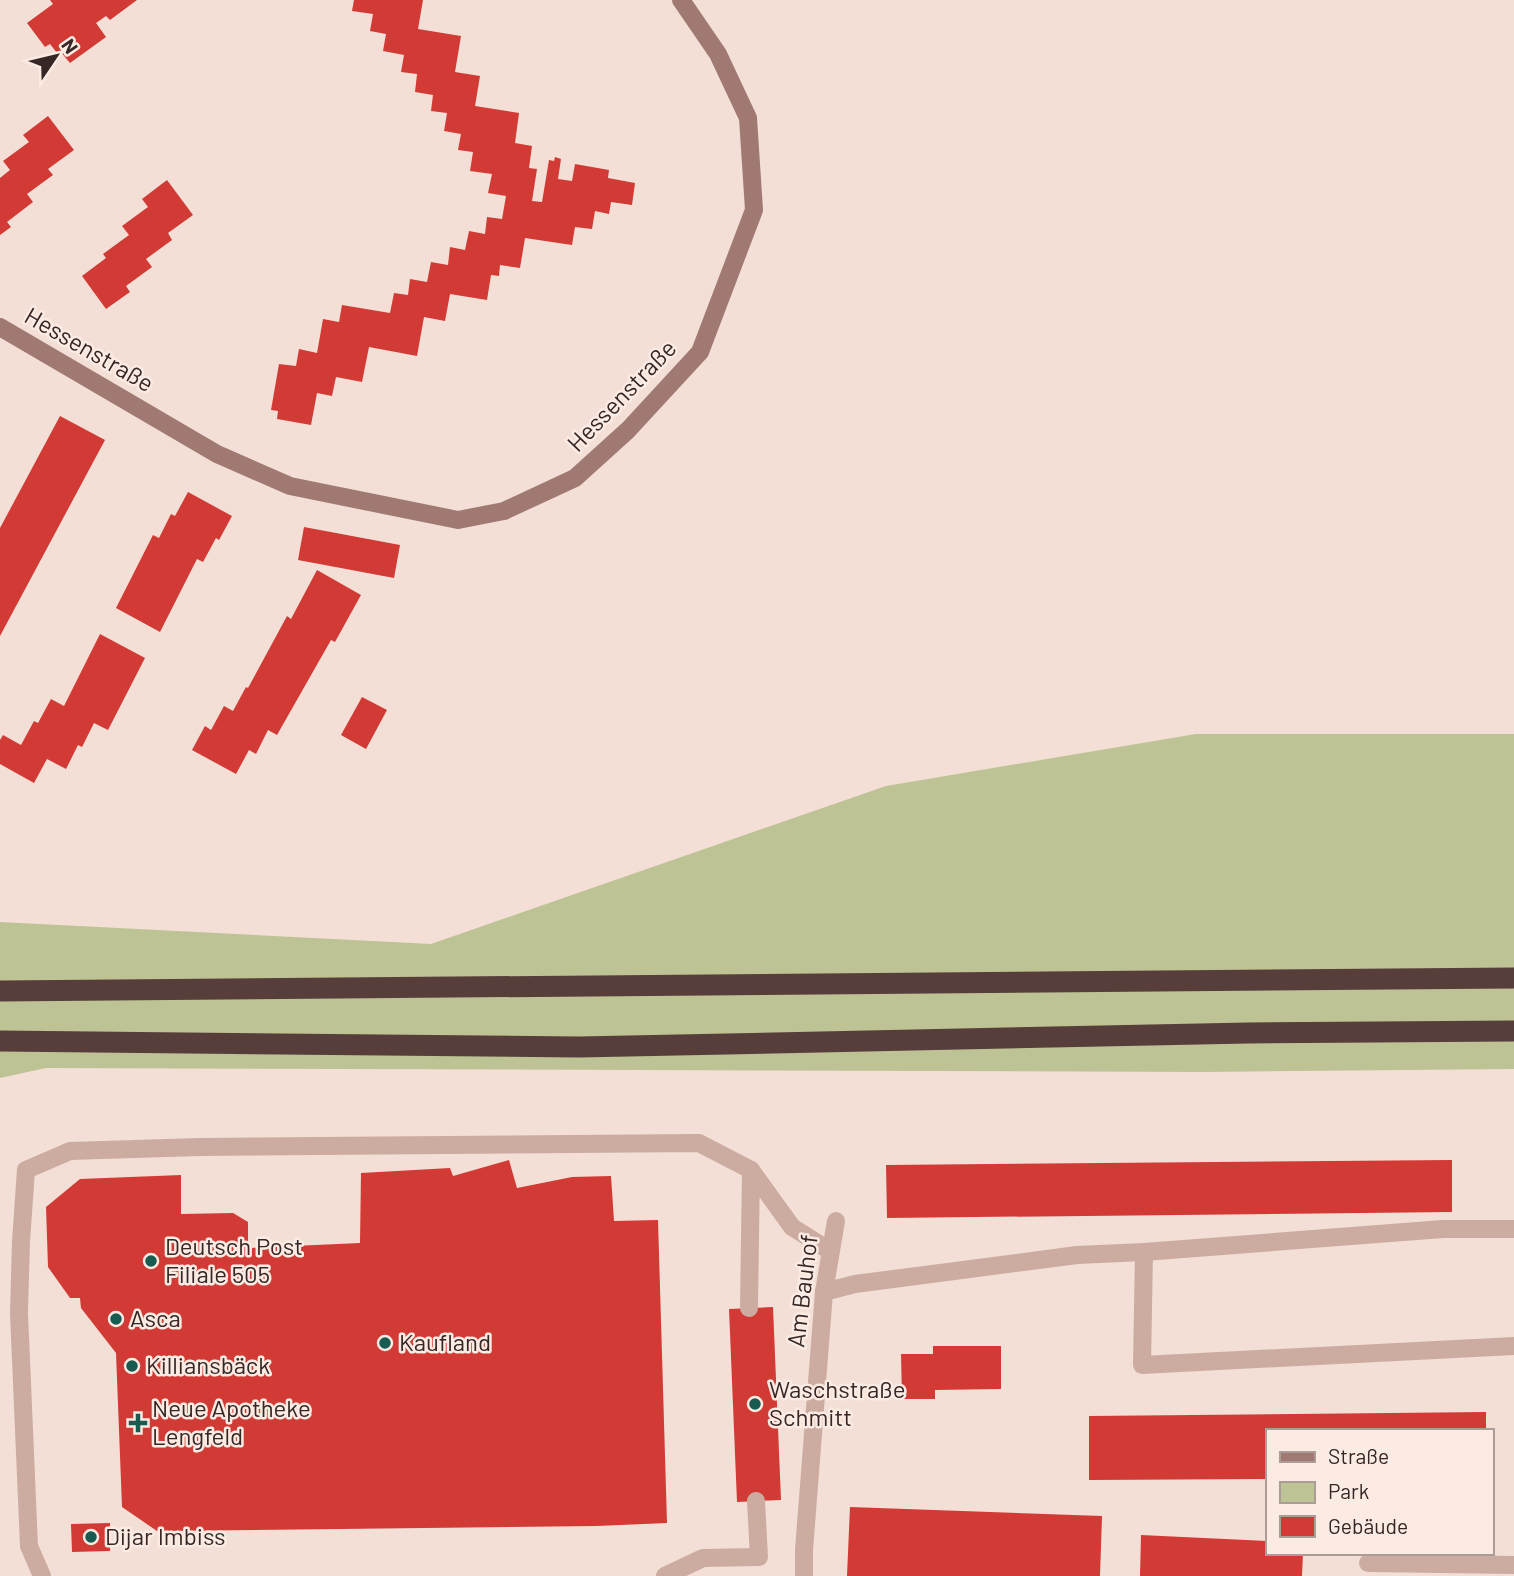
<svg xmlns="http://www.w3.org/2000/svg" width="1514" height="1576" font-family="Barlow,sans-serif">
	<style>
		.green { fill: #bec395 }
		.building { fill: #d23a35 }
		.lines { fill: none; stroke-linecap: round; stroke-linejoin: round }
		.lane { stroke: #ccaca1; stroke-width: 18 }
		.street { stroke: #ccaca1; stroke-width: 18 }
		.secondary { stroke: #a07973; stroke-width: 18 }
		.highway { stroke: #583e3b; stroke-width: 21 }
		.poi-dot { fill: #175b51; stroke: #fbebe3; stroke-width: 2.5 }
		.labels { text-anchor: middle; stroke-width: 5; stroke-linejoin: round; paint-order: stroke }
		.street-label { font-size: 24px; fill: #362625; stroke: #fbebe3 }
		.poi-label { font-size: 24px; fill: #362625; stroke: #fbebe3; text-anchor: start }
	</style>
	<rect width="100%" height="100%" fill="#f3dfd6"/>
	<!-- green -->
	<path class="green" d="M 1196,734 L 1514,734 L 1514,1069 L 1205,1072 L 46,1068 L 0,1078 L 0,922 L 431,944 L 886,786 Z"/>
	<!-- building -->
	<g class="building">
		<path d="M 50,0 L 137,0 L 110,20 L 106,16 L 96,23 L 106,37 L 70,63 L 60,51 L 57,53 L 50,44 L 45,47 L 27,23 L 53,4 Z"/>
		<path d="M 354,0 L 423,0 L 418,29 L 461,36 L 455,72 L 480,76 L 475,106 L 519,113 L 515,143 L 532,146 L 529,168 L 537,169 L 532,201 L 542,202 L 549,160 L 554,161 L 555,157 L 561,159 L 558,179 L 572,181 L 575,164 L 609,170 L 608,178 L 635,183 L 632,205 L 611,202 L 609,214 L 595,211 L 592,229 L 575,227 L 572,245 L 525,238 L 520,268 L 500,265 L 499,276 L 491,275 L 487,300 L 450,294 L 445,321 L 424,317 L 417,356 L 369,347 L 362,382 L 336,377 L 332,396 L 317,393 L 311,425 L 277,419 L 278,411 L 271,410 L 279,364 L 296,366 L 299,349 L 317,353 L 323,319 L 339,322 L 342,305 L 390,313 L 394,293 L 408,295 L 410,279 L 427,282 L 431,262 L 448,265 L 450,247 L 465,250 L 469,231 L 485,234 L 487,217 L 502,219 L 506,196 L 488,193 L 492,174 L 470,171 L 473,152 L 458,150 L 461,134 L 444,131 L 447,113 L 431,111 L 433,95 L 415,92 L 417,74 L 401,72 L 404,55 L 383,51 L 386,34 L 370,31 L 373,14 L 352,11 Z"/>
		<path d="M 48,116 L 74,150 L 48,169 L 53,175 L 27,194 L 33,202 L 7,222 L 11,227 L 0,235 L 0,178 L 10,170 L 3,161 L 29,142 L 23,135 Z"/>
		<path d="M 167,180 L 193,215 L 168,233 L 172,240 L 146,259 L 152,267 L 126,286 L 130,292 L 106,309 L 82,276 L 106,258 L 103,254 L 129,235 L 122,226 L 148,207 L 142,199 Z"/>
		<path d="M 60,416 L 105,440 L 0,636 L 0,528 Z"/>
		<path d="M 188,492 L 232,516 L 219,540 L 216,538 L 203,562 L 197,559 L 160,632 L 116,608 L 153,535 L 159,538 L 171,514 L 175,516 Z"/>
		<path d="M 304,527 L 400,545 L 394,578 L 298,560 Z"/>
		<path d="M 317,570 L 361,595 L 335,642 L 331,640 L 277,735 L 268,730 L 256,754 L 249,750 L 236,774 L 192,750 L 205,726 L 211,730 L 224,706 L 233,711 L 246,687 L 248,688 L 287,616 L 291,619 Z"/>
		<path d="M 100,634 L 145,658 L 108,730 L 94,723 L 82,747 L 78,745 L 66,769 L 47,759 L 34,783 L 0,764 L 0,740 L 3,735 L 21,745 L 34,721 L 38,723 L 51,699 L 64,706 Z"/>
		<path d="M 362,697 L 387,710 L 366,749 L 341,735 Z"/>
		<path d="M 509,1160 L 517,1188 L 572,1177 L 611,1176 L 614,1221 L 658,1220 L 667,1523 L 597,1526 L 157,1531 L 122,1507 L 116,1353 L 81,1308 L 80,1298 L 70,1298 L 48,1267 L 46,1207 L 80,1179 L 181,1175 L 181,1214 L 233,1213 L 248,1222 L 248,1248 L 360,1243 L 361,1173 L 450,1168 L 453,1176 Z"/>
		<path d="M 1452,1160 L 1452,1212 L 887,1218 L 886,1165 Z"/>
		<path d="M 773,1307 L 781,1500 L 737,1502 L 729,1309 Z"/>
		<path d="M 933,1346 L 1001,1346 L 1001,1389 L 935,1390 L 935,1399 L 902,1399 L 901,1354 L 933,1354 Z"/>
		<path d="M 1486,1412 L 1486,1431 L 1267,1431 L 1267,1479 L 1089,1480 L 1089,1416 Z"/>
		<path d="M 850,1507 L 1102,1516 L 1100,1576 L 847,1576 Z"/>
		<path d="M 110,1523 L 110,1551 L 72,1552 L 71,1524 Z"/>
		<path d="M 1141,1535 L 1267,1541 L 1267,1553 L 1303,1553 L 1302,1576 L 1140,1576 Z"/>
	</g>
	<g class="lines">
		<!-- lane -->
		<g class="lane">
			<path d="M 1144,1252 L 1142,1365 L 1514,1346"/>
			<path d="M 824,1292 L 855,1284 L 1077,1255 L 1144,1252 L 1443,1229 L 1514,1229"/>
			<path d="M 749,1308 L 751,1170"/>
			<path d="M 1368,1563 L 1514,1565"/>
			<path d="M 42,1576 L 29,1546 L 19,1313 L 21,1241 L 26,1170 L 70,1151 L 200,1147 L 699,1143 L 751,1170 L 792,1227 L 830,1251"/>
			<path d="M 665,1576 L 703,1558 L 759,1557 L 756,1501"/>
		</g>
		<!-- street -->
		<path class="street" d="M 804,1576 L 804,1550 L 824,1292 L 836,1221"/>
		<!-- secondary -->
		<path class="secondary" d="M 0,327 L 217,454 L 290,486 L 458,520 L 504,511 L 575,478 L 628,430 L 700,352 L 754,210 L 748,118 L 718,54 L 681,0"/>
		<!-- highway -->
		<g class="highway">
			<path d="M 0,991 L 1514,978"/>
			<path d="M 0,1041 L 579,1047 L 1248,1033 L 1514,1031"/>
		</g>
	</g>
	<!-- markers -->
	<g class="poi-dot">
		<circle cx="151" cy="1261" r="7"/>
		<circle cx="116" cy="1319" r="7"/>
		<circle cx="385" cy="1343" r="7"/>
		<circle cx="132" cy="1366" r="7"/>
		<circle cx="755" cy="1404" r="7"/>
		<path d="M134.5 1412.5h7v7h7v7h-7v7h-7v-7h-7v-7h7z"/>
		<circle cx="91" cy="1537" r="7"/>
	</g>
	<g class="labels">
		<!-- street labels -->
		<g class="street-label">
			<text transform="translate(89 350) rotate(30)" y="8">Hessenstraße</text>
			<text transform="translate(622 396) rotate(-46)" y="8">Hessenstraße</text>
			<text transform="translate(803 1291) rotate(-83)" y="8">Am Bauhof</text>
		</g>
		<!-- poi labels -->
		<g class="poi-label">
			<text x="165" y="1255">Deutsch Post<tspan x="165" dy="28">Filiale 505</tspan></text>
			<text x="130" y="1327">Asca</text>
			<text x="399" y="1351">Kaufland</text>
			<text x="146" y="1374">Killiansbäck</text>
			<text x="769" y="1398">Waschstraße<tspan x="769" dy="28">Schmitt</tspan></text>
			<text x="152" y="1417">Neue Apotheke<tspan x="152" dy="28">Lengfeld</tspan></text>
			<text x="105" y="1545">Dijar Imbiss</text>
		</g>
	</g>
	<!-- legend -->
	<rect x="1266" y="1429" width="228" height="126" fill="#fbebe3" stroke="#ac9c97" stroke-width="2"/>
	<rect x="1280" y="1452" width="35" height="10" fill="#a07973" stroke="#ac9c97" stroke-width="2"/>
	<text x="1328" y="1464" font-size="21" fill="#362625">Straße</text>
	<rect x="1280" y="1482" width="35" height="21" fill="#bec395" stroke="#ac9c97" stroke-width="2"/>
	<text x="1328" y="1499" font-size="21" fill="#362625">Park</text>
	<rect x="1280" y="1516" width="35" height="21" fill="#d23a35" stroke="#ac9c97" stroke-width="2"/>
	<text x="1328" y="1534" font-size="21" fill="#362625">Gebäude</text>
	<!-- north arrow -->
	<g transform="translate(56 56) rotate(55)" stroke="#fbebe3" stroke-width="5" paint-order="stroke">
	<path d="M0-5L12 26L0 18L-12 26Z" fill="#362625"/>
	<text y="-10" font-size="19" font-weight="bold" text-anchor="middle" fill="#362625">N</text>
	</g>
</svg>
